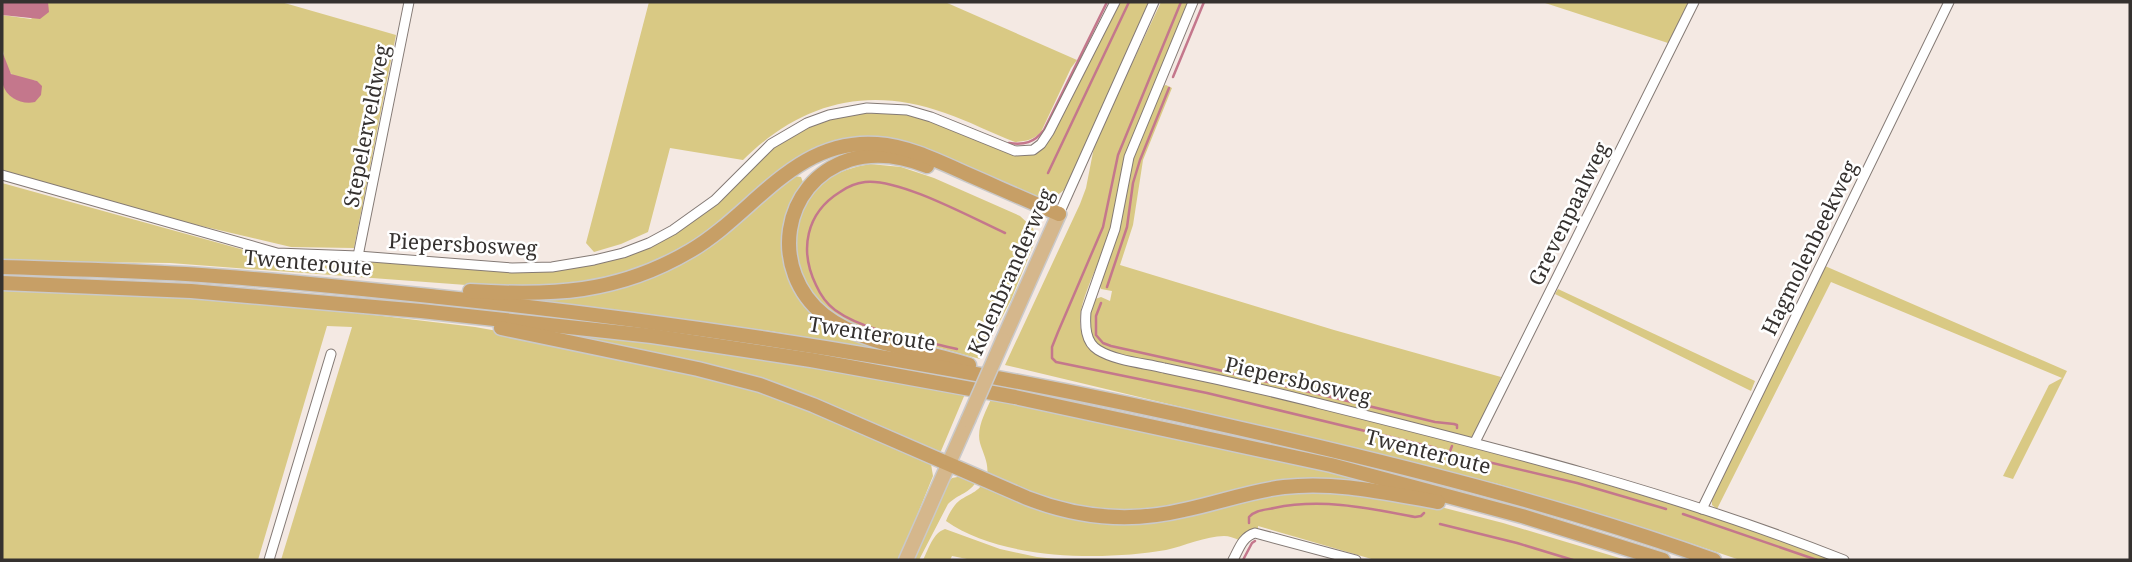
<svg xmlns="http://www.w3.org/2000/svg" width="2132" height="562" font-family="'Noto Serif',serif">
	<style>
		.green { fill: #d9c984 }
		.water { fill: #c4778c }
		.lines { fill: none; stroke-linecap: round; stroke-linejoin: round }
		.stream { stroke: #c4778c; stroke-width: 2.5 }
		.minor-casing { stroke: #847a75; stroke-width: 11 }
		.primary-casing { stroke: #cac9c9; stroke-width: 17 }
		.trunk-casing { stroke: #cac9c9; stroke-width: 17 }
		.minor { stroke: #fff; stroke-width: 9 }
		.primary { stroke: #d5b78c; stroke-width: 14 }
		.trunk { stroke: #c79f66; stroke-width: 14 }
		.primary-bridge-casing { stroke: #cac9c9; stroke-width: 17; stroke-linecap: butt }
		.primary-bridge { stroke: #d5b78c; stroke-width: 14 }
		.labels { text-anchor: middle; stroke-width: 5; stroke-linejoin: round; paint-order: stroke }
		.street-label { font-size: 21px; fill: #35312f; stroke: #fff }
	</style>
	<rect width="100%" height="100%" fill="#f4e9e3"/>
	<!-- green -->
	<g class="green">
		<path d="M 48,2 L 281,2 L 396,35 L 354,248 L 291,247 L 163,217 L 2,171 L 2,83 L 13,98 L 37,81 C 30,80 20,79 14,76 C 0,67 2,30 2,15 L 31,19 Z"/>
		<path d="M 649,2 L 945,2 L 1077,60 L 1071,68 L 1041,132 C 1033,140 1027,141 1015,142 C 991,133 969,121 945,113 C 867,85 801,103 743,160 L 670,148 L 648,232 L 621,244 L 594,252 L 586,243 Z"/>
		<path d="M 1119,2 L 1150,2 L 1095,127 L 1064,190 L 1055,197 L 1043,199 L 1030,195 L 945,157 L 822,147 L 680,250 L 625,276 L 534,290 L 170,263 L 2,261 L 2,183 L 270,257 L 552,271 L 597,264 L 635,251 L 666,237 L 771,148 L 813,123 L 859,113 L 902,114 L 937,123 L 1009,153 L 1044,146 L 1052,137 Z"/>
		<path d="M 1161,2 L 1190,2 L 1126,156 C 1120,179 1119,202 1112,225 C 1105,253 1082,292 1080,318 C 1079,337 1089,348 1103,358 C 1264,394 1425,431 1583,478 C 1667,502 1750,527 1831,560 L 1740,560 L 1657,532 L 1498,484 L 1374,453 L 1005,365 L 1080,204 L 1086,188 L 1095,142 Z"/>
		<path d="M 1542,2 L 1689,2 L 1668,43 Z"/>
		<path d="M 1166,85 L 1172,88 L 1143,160 L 1133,225 L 1120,265 L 1334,330 L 1501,377 L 1477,430 L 1471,438 L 1466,438 L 1118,355 L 1096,345 C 1088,325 1087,319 1095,299 L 1101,297 L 1110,301 L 1112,291 L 1101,289 L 1099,284 L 1129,166 L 1163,86 Z"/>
		<path d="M 870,164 L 901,167 L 934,178 L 1020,216 L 1033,228 L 1036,239 L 1011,300 L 980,359 C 954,352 929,345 903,338 C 877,331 845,326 824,307 C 799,285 790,250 799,219 C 808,183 837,170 870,164 Z"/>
		<path d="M 794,176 L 801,177 L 804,185 L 791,211 L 803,302 L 885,347 L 885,351 L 770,331 L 542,301 L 542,298 L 640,279 Z"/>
		<path d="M 1825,266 L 2067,371 L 2013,479 L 2003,476 L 2049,385 L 2062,378 L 1831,282 L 1717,509 L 1712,505 L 1712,498 Z"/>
		<path d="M 2,287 L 265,302 L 475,327 L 542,339 L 731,380 L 926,457 L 931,464 L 933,476 L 899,560 L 281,560 L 352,327 L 327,326 L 258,560 L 2,560 Z"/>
		<path d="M 1558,289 L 1755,381 L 1751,391 L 1555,294 Z"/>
		<path d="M 538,328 L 783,362 L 965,394 L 941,451 L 937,453 L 822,404 Z"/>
		<path d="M 992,397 L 1327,472 L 1429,497 L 1333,482 L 1154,513 L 1076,509 L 987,477 C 989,463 984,456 980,443 C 976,428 986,411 992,397 Z"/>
		<path d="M 963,476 L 977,480 C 971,493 958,494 948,504 L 919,560 L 912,560 L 946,485 L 952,478 Z"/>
		<path d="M 983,483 L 1082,517 L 1326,489 L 1433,505 L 1503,523 L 1626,560 L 1375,560 L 1258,526 L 1258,529 L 1247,532 L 1239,540 C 1234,538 1229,536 1224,536 C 1206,536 1184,546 1166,550 C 1102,561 1001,560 946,521 C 948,516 951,510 955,505 C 963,495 976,495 983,483 Z"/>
		<path d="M 945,529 L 1000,549 L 1037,557 L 1066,560 L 972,560 L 952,556 L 950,560 L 923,560 C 929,548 933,533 945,529 Z"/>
	</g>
	<!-- water -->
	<g class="water">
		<path d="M 2,2 L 48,2 L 49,12 L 40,19 L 2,15 Z"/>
		<path d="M 2,51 L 11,74 L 37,81 L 42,86 L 41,95 L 35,102 C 22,105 7,98 3,85 C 0,76 2,61 2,51 Z"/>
	</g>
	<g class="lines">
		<!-- stream -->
		<g class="stream">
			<path d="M 1181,2 L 1118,155 L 1103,227 L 1058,332 L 1052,347 L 1052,358 L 1056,362 L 1207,393 L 1436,448"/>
			<path d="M 1173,77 L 1204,2"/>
			<path d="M 1009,143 C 1024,145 1034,143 1044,130 L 1107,2"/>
			<path d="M 1048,173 L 1129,2"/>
			<path d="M 1107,287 L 1127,227 L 1133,183 L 1140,160 L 1169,88"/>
			<path d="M 1101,303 L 1096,316 L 1096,335 L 1103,343 L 1111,346 L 1210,368 L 1435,422 L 1454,424 L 1457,425 L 1457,428"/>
			<path d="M 957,349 C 921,340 865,332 835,310 C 827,304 820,294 816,285 C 799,250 806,213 840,192 C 847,187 856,183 865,182 C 899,178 972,218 1005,233"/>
			<path d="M 1463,456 L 1577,483 L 1666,509"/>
			<path d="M 1447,459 L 1452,446"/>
			<path d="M 1683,514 L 1817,560"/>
			<path d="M 1249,523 L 1249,517 C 1255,510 1265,510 1274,508 C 1322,498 1368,508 1415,517 L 1421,516 L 1424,513"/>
			<path d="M 1440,524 L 1517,543 L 1573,560"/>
			<path d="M 1243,560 L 1252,543 L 1255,541"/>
		</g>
		<!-- minor casing -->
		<g class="minor-casing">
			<g id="minor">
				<path d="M 1193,2 L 1129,157 L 1115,229 L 1086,312 C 1085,325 1085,342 1098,350 C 1116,361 1143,363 1164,368 C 1213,378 1261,389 1309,401 C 1489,446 1671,491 1844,560"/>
				<path d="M 2,175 L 277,253 L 358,256 L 512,268 L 552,267 L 594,260 L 623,253 L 649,243 L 673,230 L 715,200 L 771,144 L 807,123 L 829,115 L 867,108 L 907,110 L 931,117 L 1015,151 L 1033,150 L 1041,144 L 1049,132 L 1115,2"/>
				<path d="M 1059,214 L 1154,2"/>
				<path d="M 358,256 L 409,2"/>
				<path d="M 1475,442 L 1694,2"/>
				<path d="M 1702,509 L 1949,2"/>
				<path d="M 269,560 L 331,354"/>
				<path d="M 1233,560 C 1239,549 1242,537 1255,533 L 1356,560"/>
			</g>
		</g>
		<!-- primary casing -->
		<g class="primary-casing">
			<g id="primary">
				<path d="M 1003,340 L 1059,214"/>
				<path d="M 906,560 L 968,420"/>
			</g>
		</g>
		<!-- trunk casing -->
		<g class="trunk-casing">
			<g id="trunk">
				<path d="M 927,166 C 902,156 875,152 849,160 C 780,183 769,271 824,315 C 864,346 922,349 969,365"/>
				<path d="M 2,267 C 63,269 124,270 186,274 C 270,279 354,288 439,297 C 706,325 971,367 1233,427 C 1396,464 1557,504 1714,560"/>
				<path d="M 2,283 L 191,291 L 421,311 L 652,336 L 811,360 L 1015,397 L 1331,465 L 1522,516 L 1663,560"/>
				<path d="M 470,291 C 551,296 617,294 690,251 C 754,214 794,138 877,144 C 908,146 938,161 967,174 C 997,187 1028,201 1059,214"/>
				<path d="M 501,328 L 698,369 L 760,385 L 813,405 L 1027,498 C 1078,518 1130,523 1184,510 C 1218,503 1250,491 1284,487 C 1336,481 1386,493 1438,502"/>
			</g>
		</g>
		<!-- minor -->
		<use href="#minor" class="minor"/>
		<!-- primary -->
		<use href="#primary" class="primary"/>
		<!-- trunk -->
		<use href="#trunk" class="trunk"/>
		<!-- primary-bridge casing -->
		<g class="primary-bridge-casing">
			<path id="primary-bridge" d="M 968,420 L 1003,340"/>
		</g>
		<!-- primary-bridge -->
		<use href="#primary-bridge" class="primary-bridge"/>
	</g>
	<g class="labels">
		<!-- street labels -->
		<g class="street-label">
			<text transform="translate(367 126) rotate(-79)" y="7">Stepelerveldweg</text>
			<text transform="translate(1569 214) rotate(-64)" y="7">Grevenpaalweg</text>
			<text transform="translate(463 245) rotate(3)" y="7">Piepersbosweg</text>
			<text transform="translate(1810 248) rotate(-64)" y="7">Hagmolenbeekweg</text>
			<text transform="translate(308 263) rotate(5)" y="7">Twenteroute</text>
			<text transform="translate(1011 272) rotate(-66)" y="7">Kolenbranderweg</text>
			<text transform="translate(872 334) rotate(9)" y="7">Twenteroute</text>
			<text transform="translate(1298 381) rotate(13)" y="7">Piepersbosweg</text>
			<text transform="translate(1428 452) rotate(14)" y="7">Twenteroute</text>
		</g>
	</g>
	<!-- border -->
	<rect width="2132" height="562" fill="none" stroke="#35312f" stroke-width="7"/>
</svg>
